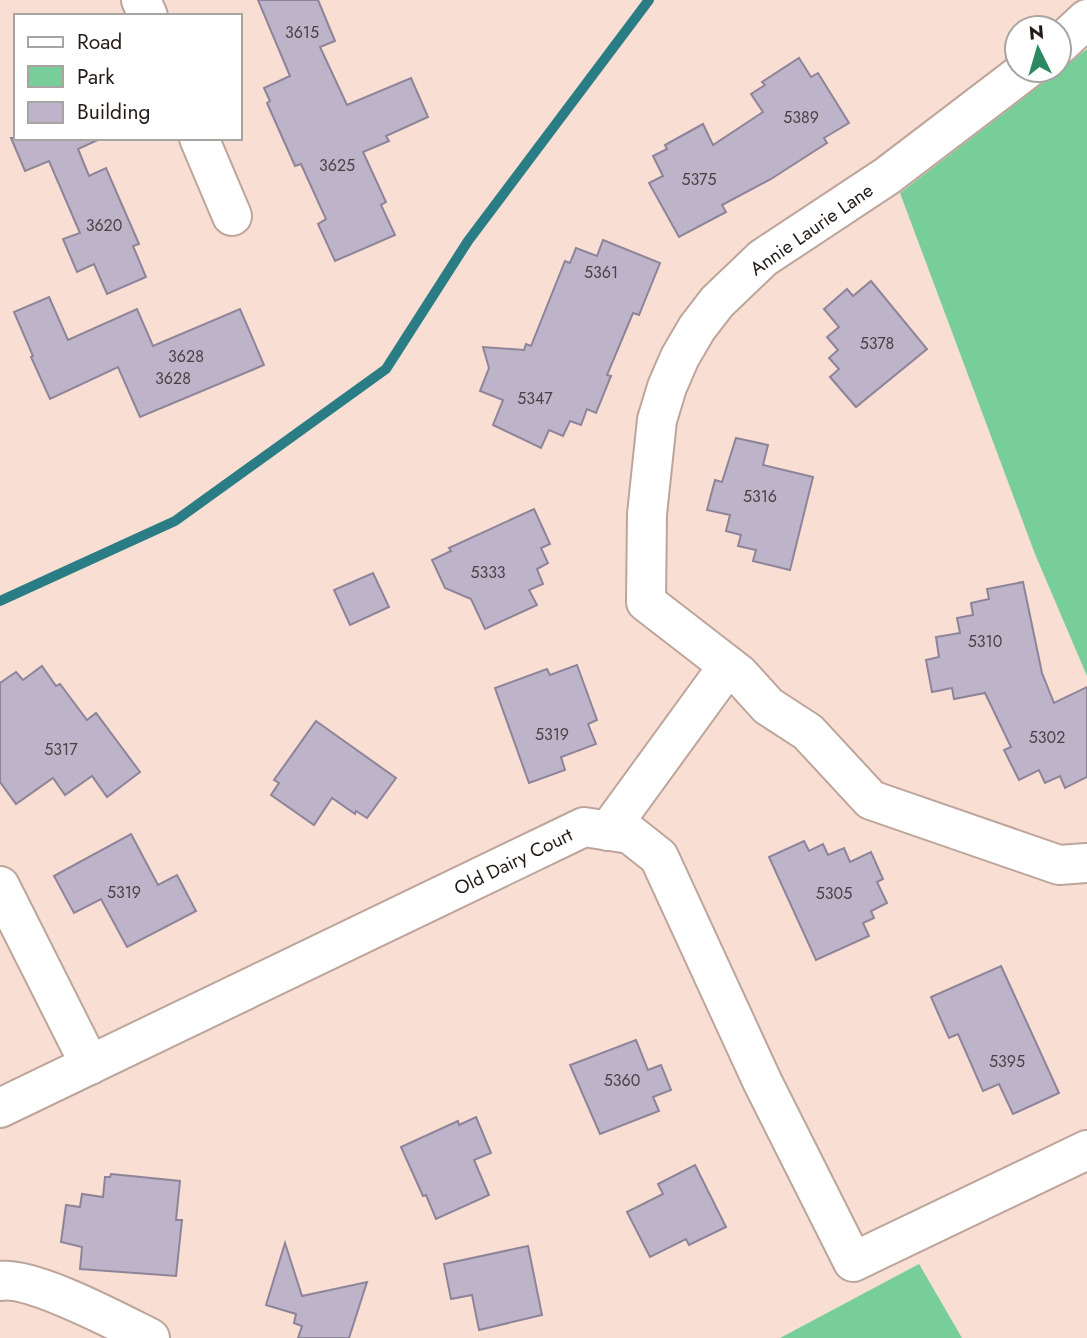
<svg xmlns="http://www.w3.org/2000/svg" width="1087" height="1338" font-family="Jost,sans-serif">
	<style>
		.green { fill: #78ce98 }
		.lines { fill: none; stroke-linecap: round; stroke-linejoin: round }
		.stream { stroke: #2a7d85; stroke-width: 10 }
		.building { fill: #beb4ca; stroke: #8e8499; stroke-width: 2 }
		.minor-casing { stroke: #bda59b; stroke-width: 42 }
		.minor { stroke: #fff; stroke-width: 38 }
		.labels { text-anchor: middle; stroke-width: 5; stroke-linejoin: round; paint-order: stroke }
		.number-label { font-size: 16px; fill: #4a4144 }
		.street-label { font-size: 19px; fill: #241b17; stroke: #fff }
	</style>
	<rect width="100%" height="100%" fill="#f8ded3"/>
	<!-- green -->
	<g class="green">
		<path d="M 1087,49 L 1087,676 L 1035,554 L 900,193 Z"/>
		<path d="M 919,1264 L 962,1338 L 780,1338 Z"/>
	</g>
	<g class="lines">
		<!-- stream -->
		<path class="stream" d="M 0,601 L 175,521 L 386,369 L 468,241 L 649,0"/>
	</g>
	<!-- building -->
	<g class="building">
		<path d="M 258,0 L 318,0 L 335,41 L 320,47 L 347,105 L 411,78 L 428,117 L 386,136 L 389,141 L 363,152 L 386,202 L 381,205 L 395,235 L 335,261 L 318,224 L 326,219 L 301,164 L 295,166 L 267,103 L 270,101 L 264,88 L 290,76 Z"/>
		<path d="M 799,58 L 811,77 L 818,73 L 849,123 L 824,138 L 827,143 L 771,179 L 722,205 L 726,212 L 679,237 L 649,183 L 663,176 L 653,156 L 667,149 L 665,145 L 703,124 L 713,145 L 763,112 L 751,94 L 765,85 L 762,82 Z"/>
		<path d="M 11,138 L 102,138 L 78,149 L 89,176 L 106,168 L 139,244 L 133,246 L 146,277 L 107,294 L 94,264 L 77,272 L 63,239 L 80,233 L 49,161 L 25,171 Z"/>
		<path d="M 603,240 L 660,263 L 639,315 L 633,313 L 607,375 L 611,376 L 596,413 L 587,409 L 581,425 L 570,421 L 563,436 L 549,430 L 541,448 L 493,425 L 503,400 L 480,391 L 489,368 L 483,347 L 524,350 L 526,344 L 531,346 L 565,261 L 570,263 L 576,248 L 597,256 Z"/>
		<path d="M 871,281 L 927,349 L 856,407 L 830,377 L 839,369 L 829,358 L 838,350 L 827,337 L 839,327 L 824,309 L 847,289 L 853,296 Z"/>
		<path d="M 49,297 L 68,340 L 137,309 L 153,346 L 240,309 L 264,365 L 140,417 L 118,367 L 50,399 L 31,357 L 33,356 L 14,312 Z"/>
		<path d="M 736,438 L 768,445 L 763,465 L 813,477 L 790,570 L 753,561 L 756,550 L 738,546 L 741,535 L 726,531 L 730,515 L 707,510 L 715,480 L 722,482 Z"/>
		<path d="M 534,509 L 550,544 L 541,548 L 548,563 L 537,569 L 543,584 L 529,590 L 537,605 L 485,629 L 471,599 L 445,588 L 432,560 L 451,551 L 449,548 Z"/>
		<path d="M 373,573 L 389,607 L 350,625 L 334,590 Z"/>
		<path d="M 1023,582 L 1042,673 L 1054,703 L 1087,687 L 1087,777 L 1065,788 L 1060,776 L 1045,783 L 1039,770 L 1019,780 L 1004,750 L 1011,747 L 985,693 L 954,699 L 952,688 L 932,692 L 926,660 L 939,657 L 936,637 L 960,633 L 957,618 L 973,615 L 971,603 L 989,599 L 987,589 Z"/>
		<path d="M 577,665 L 597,720 L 588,724 L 596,744 L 561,757 L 565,770 L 529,783 L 495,688 L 547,669 L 550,675 Z"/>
		<path d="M 42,666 L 56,686 L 60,684 L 87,720 L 96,713 L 140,772 L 107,797 L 92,776 L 65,795 L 53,778 L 16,804 L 0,782 L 0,683 L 16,672 L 23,680 Z"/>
		<path d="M 316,721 L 396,778 L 367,818 L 356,811 L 355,814 L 332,798 L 314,825 L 271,795 L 279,783 L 274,780 Z"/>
		<path d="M 131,834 L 158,885 L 177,875 L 196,911 L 127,947 L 101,899 L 74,913 L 54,876 Z"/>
		<path d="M 804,841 L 809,851 L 823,844 L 828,855 L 844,848 L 850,862 L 871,852 L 883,879 L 877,882 L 887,903 L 871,911 L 874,918 L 863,923 L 869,936 L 816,960 L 769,857 Z"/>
		<path d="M 1001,966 L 1059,1093 L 1013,1114 L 999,1084 L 983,1091 L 958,1034 L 949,1038 L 931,997 Z"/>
		<path d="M 636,1040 L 648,1070 L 661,1065 L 671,1090 L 653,1097 L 659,1111 L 600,1134 L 570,1065 Z"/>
		<path d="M 476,1117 L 491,1153 L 474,1160 L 489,1195 L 436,1219 L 426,1195 L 423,1196 L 401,1147 L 458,1121 L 459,1125 Z"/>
		<path d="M 695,1165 L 726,1227 L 689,1245 L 686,1239 L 650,1257 L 627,1212 L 663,1194 L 658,1184 Z"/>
		<path d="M 111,1174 L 180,1181 L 176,1220 L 182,1220 L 176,1276 L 80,1269 L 82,1247 L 61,1242 L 66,1205 L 80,1207 L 82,1194 L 103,1197 L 105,1177 L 110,1177 Z"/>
		<path d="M 285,1243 L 302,1296 L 367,1282 L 349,1338 L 298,1338 L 302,1326 L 294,1323 L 296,1314 L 266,1305 Z"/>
		<path d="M 528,1246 L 542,1315 L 479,1330 L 472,1295 L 451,1299 L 444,1264 Z"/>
	</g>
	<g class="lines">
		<!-- minor casing -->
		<g class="minor-casing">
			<g id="minor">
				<path d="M 141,0 L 148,16"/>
				<path d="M 1059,45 L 1087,19"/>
				<path d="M 1026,70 L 887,176 L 763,258 L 717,302 L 697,328 L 680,357 L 667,387 L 657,420 L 647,514 L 646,602 L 739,674 L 768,706 L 808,732 L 871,800 L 1059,865 L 1087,863"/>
				<path d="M 199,138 L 232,216"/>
				<path d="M 608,831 L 728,666"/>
				<path d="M 0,886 L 90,1065"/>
				<path d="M 0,1108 L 584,827 L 630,834 L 659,857 L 763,1083 L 853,1262 L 1087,1150"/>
				<path d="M 0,1281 C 32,1276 118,1322 150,1338"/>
			</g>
		</g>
		<!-- minor -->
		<use href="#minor" class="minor"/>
	</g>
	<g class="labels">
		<!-- number labels -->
		<g class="number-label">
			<text x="302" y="38">3615</text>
			<text x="801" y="123">5389</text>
			<text x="337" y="171">3625</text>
			<text x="699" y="185">5375</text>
			<text x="104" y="231">3620</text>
			<text x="601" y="278">5361</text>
			<text x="877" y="349">5378</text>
			<text x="186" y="362">3628</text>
			<text x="173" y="384">3628</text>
			<text x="535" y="404">5347</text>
			<text x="760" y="502">5316</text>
			<text x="488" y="578">5333</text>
			<text x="985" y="647">5310</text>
			<text x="552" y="740">5319</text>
			<text x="1047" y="743">5302</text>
			<text x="61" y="755">5317</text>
			<text x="124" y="898">5319</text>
			<text x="834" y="899">5305</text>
			<text x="1007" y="1067">5395</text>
			<text x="622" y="1086">5360</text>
		</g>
		<!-- street labels -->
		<g class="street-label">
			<text transform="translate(811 229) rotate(-35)" y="7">Annie Laurie Lane</text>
			<text transform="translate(513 861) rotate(-26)" y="7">Old Dairy Court</text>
		</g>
	</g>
	<!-- legend -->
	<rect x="14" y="14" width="228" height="126" fill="#ffffff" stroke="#a7a4a2" stroke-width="2"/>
	<rect x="28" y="37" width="35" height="10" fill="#ffffff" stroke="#a7a4a2" stroke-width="2"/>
	<text x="77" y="49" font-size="21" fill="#241b17">Road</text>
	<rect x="28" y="66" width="35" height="21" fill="#78ce98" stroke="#a7a4a2" stroke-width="2"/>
	<text x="77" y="84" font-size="21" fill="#241b17">Park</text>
	<rect x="28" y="102" width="35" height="21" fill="#beb4ca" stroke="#a7a4a2" stroke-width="2"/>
	<text x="77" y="119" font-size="21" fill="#241b17">Building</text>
	<!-- north arrow -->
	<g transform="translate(1038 49) rotate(355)"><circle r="33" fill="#ffffff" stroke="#a7a4a2" stroke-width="2"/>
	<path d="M0-5L12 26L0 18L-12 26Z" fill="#2c8961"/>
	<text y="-10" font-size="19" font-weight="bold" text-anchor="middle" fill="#241b17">N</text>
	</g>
</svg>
